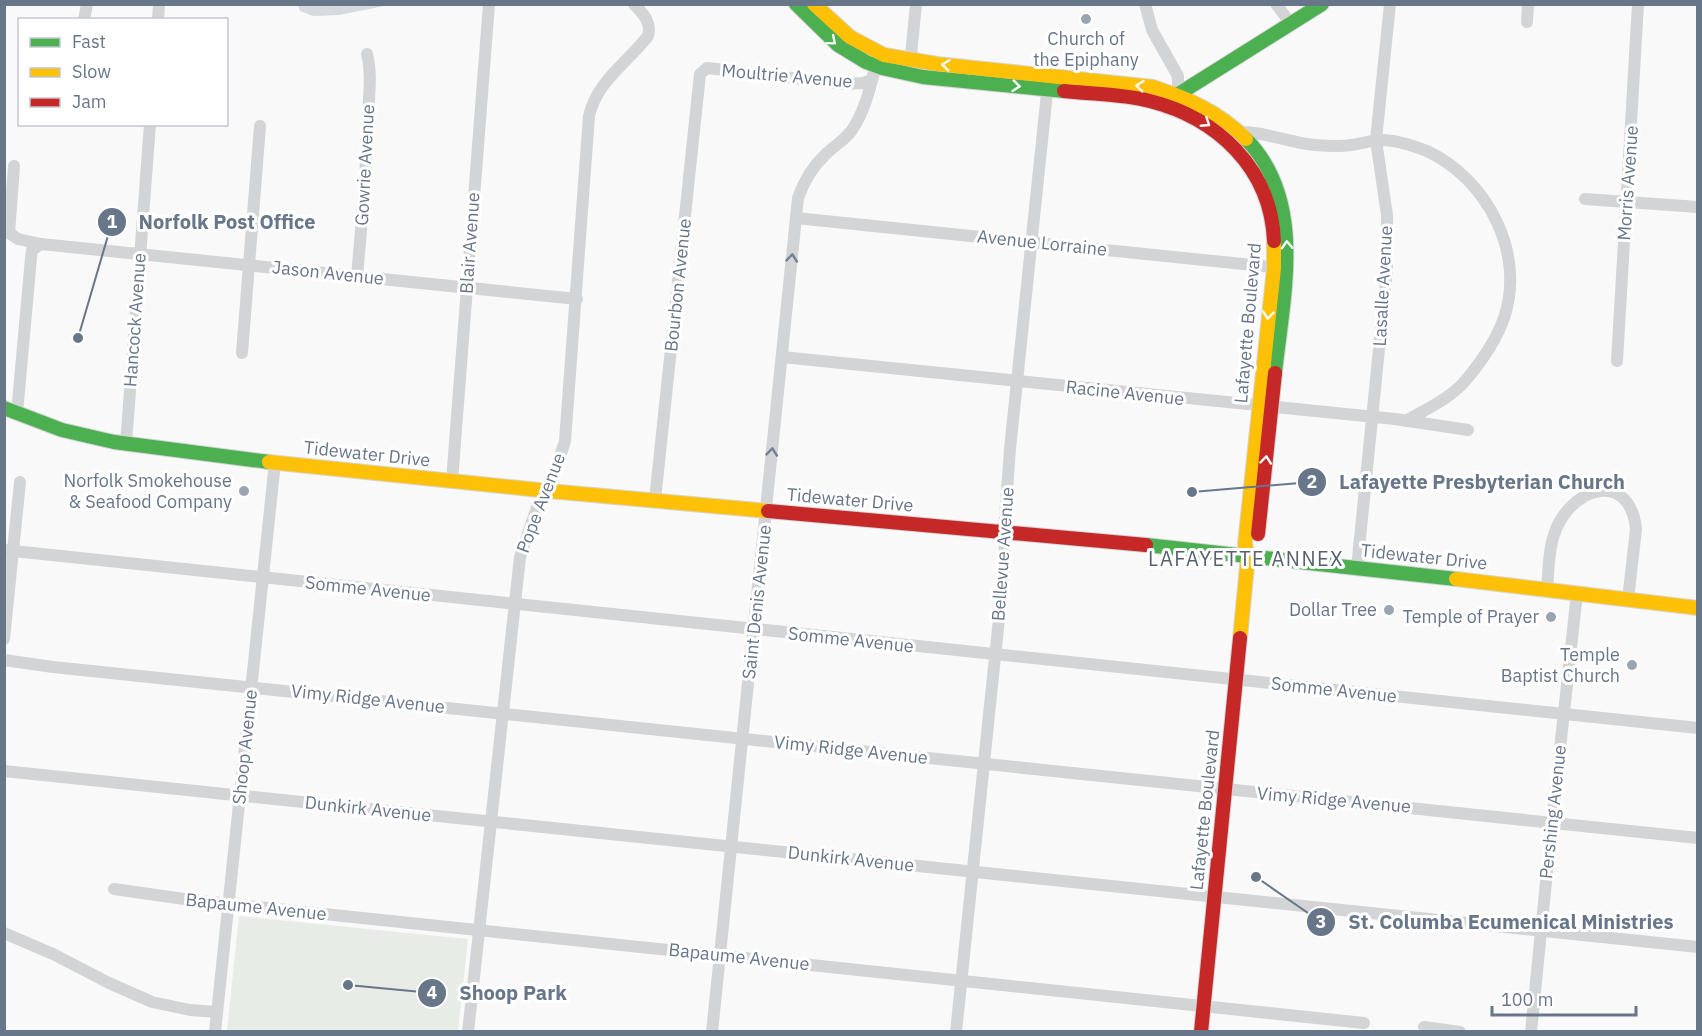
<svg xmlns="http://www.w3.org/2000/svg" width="1702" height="1036" font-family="'IBM Plex Sans',sans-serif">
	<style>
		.green { fill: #e8ece7 }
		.water { fill: #d4dade }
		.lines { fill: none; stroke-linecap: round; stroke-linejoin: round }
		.fast-casing { stroke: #d4d6d8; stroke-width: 16 }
		.slow-casing { stroke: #d4d6d8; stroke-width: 16 }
		.jam-casing { stroke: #d4d6d8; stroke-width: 16 }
		.street { stroke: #d3d4d5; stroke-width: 12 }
		.fast { stroke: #4caf50; stroke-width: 14 }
		.slow { stroke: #ffc107; stroke-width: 14 }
		.jam { stroke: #c62828; stroke-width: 14 }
		.oneway { stroke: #f6fbf6 }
		.oneway2 { stroke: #737f92 }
		.poi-dot { fill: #9ba4b1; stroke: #fff; stroke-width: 2 }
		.labels { text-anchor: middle; stroke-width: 6; stroke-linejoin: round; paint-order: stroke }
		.poi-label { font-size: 18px; fill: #68768a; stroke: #fff; text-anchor: end }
		.street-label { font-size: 18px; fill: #68768a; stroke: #fff }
		.neighbourhood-label { font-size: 20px; letter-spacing: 1.5px; fill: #56616e; stroke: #fff }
		.leader { fill: none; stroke: #68768a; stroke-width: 2 }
		.callout-dot { fill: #68768a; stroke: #fff; stroke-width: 2 }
		.mark-label { font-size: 18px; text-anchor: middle; font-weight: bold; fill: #fff }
		.callout-label { font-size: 20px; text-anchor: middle; font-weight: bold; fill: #68768a; stroke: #fff; stroke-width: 6; stroke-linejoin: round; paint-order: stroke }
	</style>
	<rect width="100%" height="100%" fill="#f9f9f9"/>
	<!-- green -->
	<path class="green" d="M 239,916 L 468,939 L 458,1031 L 227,1031 Z"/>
	<!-- water -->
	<path class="water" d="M 298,5 L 389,5 L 339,15 L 313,16 L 300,11 Z"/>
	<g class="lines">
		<!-- fast casing -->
		<g class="fast-casing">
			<g id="fast">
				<path d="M 796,4 L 838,45 L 866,62 L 882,68 L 923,77 L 1064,91"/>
				<path d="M 1169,100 L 1322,4"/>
				<path d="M 1246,139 C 1307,201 1283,296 1275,373"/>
				<path d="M 4,408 L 62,430 L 114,442 L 269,462"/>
				<path d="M 1146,545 L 1456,579"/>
			</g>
		</g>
		<!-- slow casing -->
		<g class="slow-casing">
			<g id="slow">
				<path d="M 814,4 L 850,37 L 884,55 L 937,64 L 1153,87 C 1189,99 1219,112 1246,139"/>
				<path d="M 269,462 L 549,491 L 768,511"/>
				<path d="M 1456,579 L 1698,608"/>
				<path d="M 1240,638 L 1248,556 L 1245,544 L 1274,268 L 1274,241"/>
			</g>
		</g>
		<!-- jam casing -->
		<g class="jam-casing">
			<g id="jam">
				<path d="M 1064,91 C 1091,94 1124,94 1150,101 C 1217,118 1271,168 1274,241"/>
				<path d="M 768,511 L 1146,545"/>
				<path d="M 1258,534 L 1275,373"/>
				<path d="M 1201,1032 L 1240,638"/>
			</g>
		</g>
		<!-- street -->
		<g class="street">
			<path d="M 1145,4 L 1152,30 L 1178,76 L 1178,94"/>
			<path d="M 1276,4 L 1291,24"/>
			<path d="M 84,20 L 87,4"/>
			<path d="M 158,20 L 159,4"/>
			<path d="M 1527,22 L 1528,4"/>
			<path d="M 910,66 L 916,4"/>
			<path d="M 1238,132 C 1263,131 1290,143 1315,145 C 1327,146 1339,147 1351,145 C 1360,144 1369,141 1378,140 C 1393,139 1412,145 1427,151 C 1487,179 1526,253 1504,318 C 1496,341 1481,362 1466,380 C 1450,399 1426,409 1406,421"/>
			<path d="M 14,166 L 9,233 L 18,239 L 41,244"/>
			<path d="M 1585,199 L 1698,207"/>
			<path d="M 796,218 L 1281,268"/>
			<path d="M 357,276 C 362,222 367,168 368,114 C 369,95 372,74 367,54"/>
			<path d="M 242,353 L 260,126"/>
			<path d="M 782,357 L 1395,419 L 1468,430"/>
			<path d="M 1617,361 L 1638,4"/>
			<path d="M 17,413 L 31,258 L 32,250 L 41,244 L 577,299"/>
			<path d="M 126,444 L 150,124"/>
			<path d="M 452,481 L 489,4"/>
			<path d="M 655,500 L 700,74 L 707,68 L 844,84 L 863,83 L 872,80"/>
			<path d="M 4,550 L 1698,728"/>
			<path d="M 1357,568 L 1387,269 L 1387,215 L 1376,140 L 1390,4"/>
			<path d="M 1547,590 C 1549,566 1548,542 1560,521 C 1582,483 1631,476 1636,529 L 1628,600"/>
			<path d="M 4,639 L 20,482"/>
			<path d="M 4,660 L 53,667 L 1698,838"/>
			<path d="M 4,771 L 1698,947"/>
			<path d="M 114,889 L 191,900 L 1364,1023"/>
			<path d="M 4,933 L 53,954 L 109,983 L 152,1002 L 190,1010 L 217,1012"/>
			<path d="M 1424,1027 L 1460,1032"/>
			<path d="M 215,1032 L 275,462"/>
			<path d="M 468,1032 L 520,557 L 537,507 L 549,491 L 565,441 L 589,116 C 597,81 627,63 648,36 C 652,22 643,14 634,4"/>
			<path d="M 712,1032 L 798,198 C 804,181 812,167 825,155 C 834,146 845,140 852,130 C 866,109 871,84 877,60"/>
			<path d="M 956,1032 L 1005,561 L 1004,531 L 1010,449 L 1048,83"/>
			<path d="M 1531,1032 L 1552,822 L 1577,593"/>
		</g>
		<!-- fast -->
		<use href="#fast" class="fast"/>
		<!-- slow -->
		<use href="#slow" class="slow"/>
		<!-- jam -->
		<use href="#jam" class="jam"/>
	</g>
	<!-- one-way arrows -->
	<defs><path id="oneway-chevron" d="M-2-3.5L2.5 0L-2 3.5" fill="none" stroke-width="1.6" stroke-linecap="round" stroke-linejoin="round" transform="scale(1.5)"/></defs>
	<g class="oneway">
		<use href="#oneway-chevron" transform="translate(832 41) rotate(40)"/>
		<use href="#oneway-chevron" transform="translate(946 65) rotate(-174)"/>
		<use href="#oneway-chevron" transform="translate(1016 86) rotate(6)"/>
		<use href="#oneway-chevron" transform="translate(1140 86) rotate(-174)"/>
		<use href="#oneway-chevron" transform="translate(1206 123) rotate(33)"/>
		<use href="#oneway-chevron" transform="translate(1287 245) rotate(-92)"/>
		<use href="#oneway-chevron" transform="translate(1268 315) rotate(96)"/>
		<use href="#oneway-chevron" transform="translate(1266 460) rotate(-84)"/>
	</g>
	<g class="oneway2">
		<use href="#oneway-chevron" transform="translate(792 258) rotate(-84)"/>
		<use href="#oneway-chevron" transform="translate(772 452) rotate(-84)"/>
	</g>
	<!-- markers -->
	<g class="poi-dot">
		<circle cx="1086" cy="19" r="6"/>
		<circle cx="244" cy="491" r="6"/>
		<circle cx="1389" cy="610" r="6"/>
		<circle cx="1551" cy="617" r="6"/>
		<circle cx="1632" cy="665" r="6"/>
	</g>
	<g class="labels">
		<!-- poi labels -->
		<g class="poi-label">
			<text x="1086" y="45" text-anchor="middle">Church of<tspan x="1086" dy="21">the Epiphany</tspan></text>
			<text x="232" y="487">Norfolk Smokehouse<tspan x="232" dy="21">&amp; Seafood Company</tspan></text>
			<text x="1377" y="616">Dollar Tree</text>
			<text x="1539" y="623">Temple of Prayer</text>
			<text x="1620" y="661">Temple<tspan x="1620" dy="21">Baptist Church</tspan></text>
		</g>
		<!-- street labels -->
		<g class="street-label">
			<text transform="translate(787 76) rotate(5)" y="6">Moultrie Avenue</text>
			<text transform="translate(365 165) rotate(-87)" y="6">Gowrie Avenue</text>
			<text transform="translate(1628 183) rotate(-86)" y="6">Morris Avenue</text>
			<text transform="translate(470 243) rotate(-86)" y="6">Blair Avenue</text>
			<text transform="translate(1042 243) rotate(6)" y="6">Avenue Lorraine</text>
			<text transform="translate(328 273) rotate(6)" y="6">Jason Avenue</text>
			<text transform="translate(678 285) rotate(-84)" y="6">Bourbon Avenue</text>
			<text transform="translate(1383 286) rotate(-87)" y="6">Lasalle Avenue</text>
			<text transform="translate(135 320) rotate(-86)" y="6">Hancock Avenue</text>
			<text transform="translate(1248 323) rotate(-85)" y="6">Lafayette Boulevard</text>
			<text transform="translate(1125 393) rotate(6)" y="6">Racine Avenue</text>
			<text transform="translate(367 454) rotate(6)" y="6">Tidewater Drive</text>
			<text transform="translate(850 500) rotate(5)" y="6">Tidewater Drive</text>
			<text transform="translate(541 503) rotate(-69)" y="6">Pope Avenue</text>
			<text transform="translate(1003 554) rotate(-86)" y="6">Bellevue Avenue</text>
			<text transform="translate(1424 557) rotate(6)" y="6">Tidewater Drive</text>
			<text transform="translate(368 589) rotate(6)" y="6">Somme Avenue</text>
			<text transform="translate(757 602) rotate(-84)" y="6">Saint Denis Avenue</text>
			<text transform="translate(851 640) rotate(6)" y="6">Somme Avenue</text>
			<text transform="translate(1334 690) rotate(6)" y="6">Somme Avenue</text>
			<text transform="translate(368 699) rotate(6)" y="6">Vimy Ridge Avenue</text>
			<text transform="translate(245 747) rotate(-84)" y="6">Shoop Avenue</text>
			<text transform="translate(851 750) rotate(6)" y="6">Vimy Ridge Avenue</text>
			<text transform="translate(1334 800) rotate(5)" y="6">Vimy Ridge Avenue</text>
			<text transform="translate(368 809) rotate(6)" y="6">Dunkirk Avenue</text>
			<text transform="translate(1205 810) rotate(-84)" y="6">Lafayette Boulevard</text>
			<text transform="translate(1553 812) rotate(-84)" y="6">Pershing Avenue</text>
			<text transform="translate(851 859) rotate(6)" y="6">Dunkirk Avenue</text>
			<text transform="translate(256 907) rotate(6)" y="6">Bapaume Avenue</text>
			<text transform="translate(739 957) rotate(6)" y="6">Bapaume Avenue</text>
		</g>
		<!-- neighbourhood labels -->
		<g class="neighbourhood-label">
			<text x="1246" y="566">LAFAYETTE ANNEX</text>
		</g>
	</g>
	<!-- callouts -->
	<path class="leader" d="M78 338L112 222M1192 492L1312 482M1256 877L1321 922M348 985L432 993"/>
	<g class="callout-dot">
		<circle cx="78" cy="338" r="6"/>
		<circle cx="1192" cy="492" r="6"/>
		<circle cx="1256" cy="877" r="6"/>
		<circle cx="348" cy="985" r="6"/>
		<circle cx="112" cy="222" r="15"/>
		<circle cx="1312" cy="482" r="15"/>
		<circle cx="1321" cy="922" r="15"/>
		<circle cx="432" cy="993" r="15"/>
	</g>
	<g class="mark-label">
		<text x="112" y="228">1</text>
		<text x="1312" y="488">2</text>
		<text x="1321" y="928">3</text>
		<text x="432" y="999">4</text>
	</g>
	<g class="callout-label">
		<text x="227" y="229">Norfolk Post Office</text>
		<text x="1482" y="489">Lafayette Presbyterian Church</text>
		<text x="1511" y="929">St. Columba Ecumenical Ministries</text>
		<text x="513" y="1000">Shoop Park</text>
	</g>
	<!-- border -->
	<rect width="1702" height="1036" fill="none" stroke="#68768a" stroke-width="12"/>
	<!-- legend -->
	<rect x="18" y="18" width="210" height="108" fill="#ffffff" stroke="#c3c8d0" stroke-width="1.5"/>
	<rect x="30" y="38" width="30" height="9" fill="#4caf50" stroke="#c3c8d0" stroke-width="1.5"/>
	<text x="72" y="48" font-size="18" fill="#68768a">Fast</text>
	<rect x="30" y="68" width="30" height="9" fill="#ffc107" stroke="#c3c8d0" stroke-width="1.5"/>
	<text x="72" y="78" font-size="18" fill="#68768a">Slow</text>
	<rect x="30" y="98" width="30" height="9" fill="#c62828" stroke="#c3c8d0" stroke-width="1.5"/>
	<text x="72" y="108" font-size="18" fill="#68768a">Jam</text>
	<!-- scale -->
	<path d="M1492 1006v9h144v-9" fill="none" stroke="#68768a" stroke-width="3"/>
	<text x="1501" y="1006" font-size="18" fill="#68768a" stroke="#ffffff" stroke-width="4.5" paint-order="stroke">100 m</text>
</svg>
